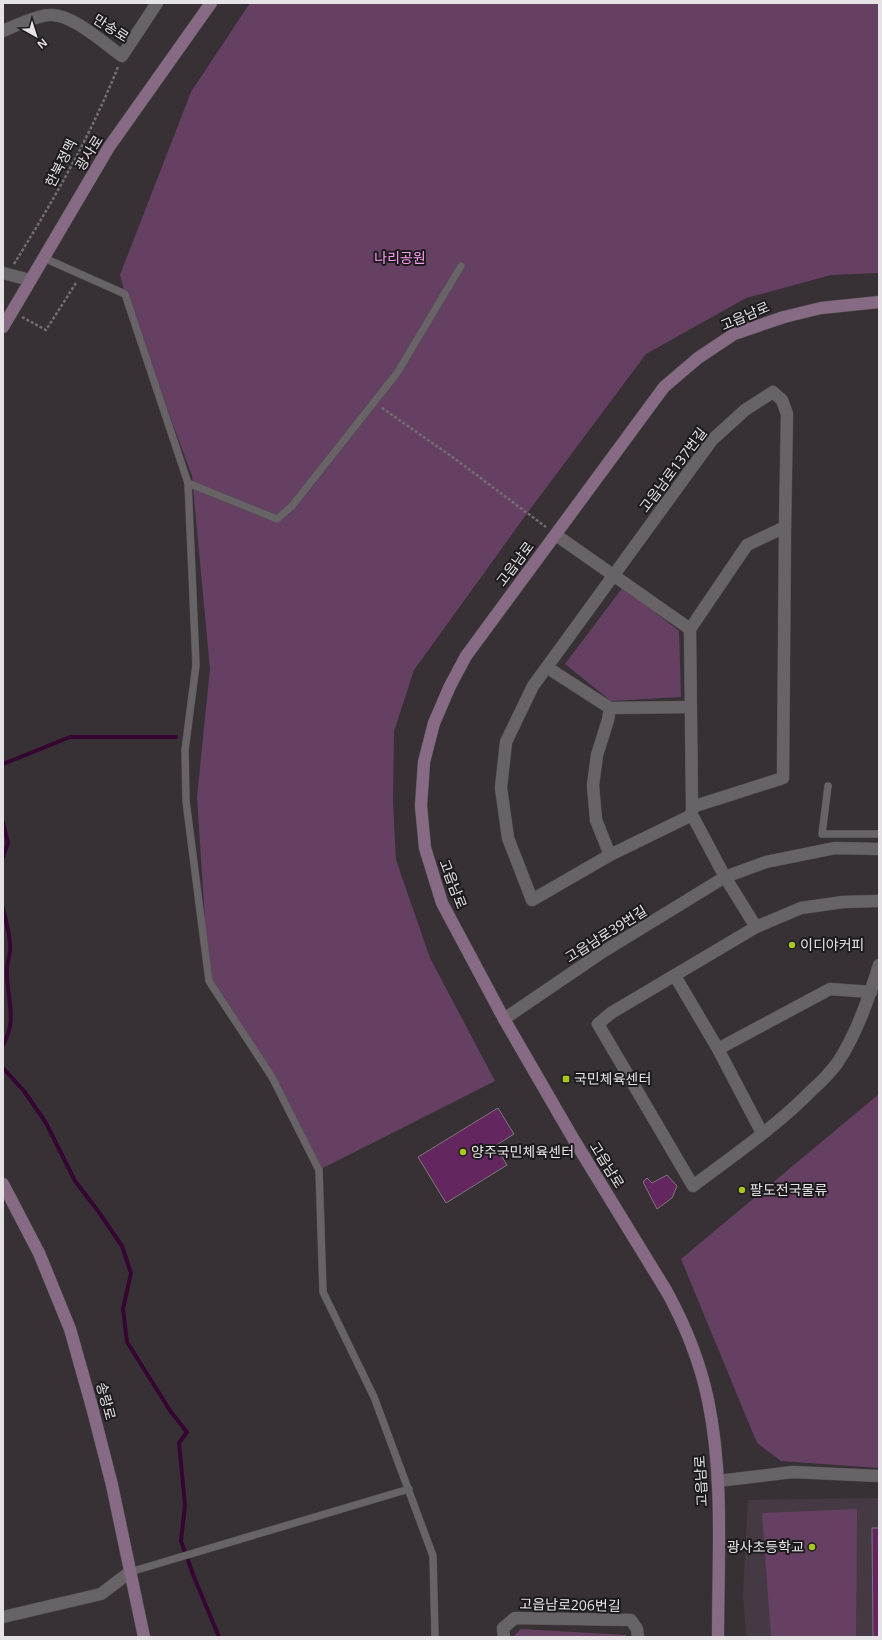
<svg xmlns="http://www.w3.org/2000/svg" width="882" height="1640" font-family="'Open Sans','Noto Sans KR',sans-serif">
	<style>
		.built { fill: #453a43 }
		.green { fill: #664062 }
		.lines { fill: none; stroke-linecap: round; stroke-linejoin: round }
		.stream { stroke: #350632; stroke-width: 4 }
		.building { fill: #64265f; stroke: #7d777c }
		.lane-casing { stroke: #524e51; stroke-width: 8 }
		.street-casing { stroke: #524e51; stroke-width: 13 }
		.secondary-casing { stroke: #524e51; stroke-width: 13 }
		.path { stroke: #726d72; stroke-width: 2.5; stroke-dasharray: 3 2; stroke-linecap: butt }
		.lane { stroke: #686367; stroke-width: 7 }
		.street { stroke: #686367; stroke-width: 12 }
		.secondary { stroke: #876b84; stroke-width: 12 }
		.poi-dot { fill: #a7c71e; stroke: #1c1a1c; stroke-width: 1.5 }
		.labels { text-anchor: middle; stroke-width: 4; stroke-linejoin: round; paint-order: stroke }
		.street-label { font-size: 14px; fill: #e6e3e6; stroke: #1c1a1c }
		.park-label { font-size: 14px; fill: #f99eef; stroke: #1c1a1c }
		.poi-label { font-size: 14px; fill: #e6e3e6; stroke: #1c1a1c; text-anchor: start }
	</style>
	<rect width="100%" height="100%" fill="#373136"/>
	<!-- built -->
	<path class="built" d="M 879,1498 L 879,1637 L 746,1637 L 743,1594 L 748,1500 Z"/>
	<!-- green -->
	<g class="green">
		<path d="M 250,3 L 879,3 L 879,273 L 831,275 L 746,298 L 646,354 L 528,512 L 414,670 L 394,731 L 393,803 L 396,860 L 430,958 L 495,1081 L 319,1170 L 272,1077 L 209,981 L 197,797 L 210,669 L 192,476 L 125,294 L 120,275 L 191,92 Z"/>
		<path d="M 623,587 L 679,631 L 681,697 L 611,701 L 565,664 Z"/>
		<path d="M 879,1094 L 879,1468 L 781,1461 L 757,1443 L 681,1259 Z"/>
		<path d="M 857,1509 L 856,1637 L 771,1637 L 762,1513 Z"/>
		<path d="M 521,1629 L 626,1635 L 627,1637 L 513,1637 Z"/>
	</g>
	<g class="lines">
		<!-- stream -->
		<g class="stream">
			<path d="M 3,764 L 70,737 L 176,737"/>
			<path d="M 3,822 L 8,843 L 3,857"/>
			<path d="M 3,908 C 6,922 11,936 10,951 C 9,959 6,967 7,976 C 8,1003 17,1020 3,1045"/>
			<path d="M 3,1068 L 24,1091 L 46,1123 L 75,1181 L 98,1211 L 122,1246 L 131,1273 L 123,1309 L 127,1342 L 171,1412 L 187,1432 L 179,1443 L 185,1505 L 181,1541 L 194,1577 L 219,1637"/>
		</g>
	</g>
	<!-- building -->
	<g class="building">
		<path d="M 498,1108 L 514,1134 L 495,1146 L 507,1165 L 446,1203 L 418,1157 Z"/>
		<path d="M 667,1175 L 677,1186 L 672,1198 L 657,1209 L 643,1182 L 647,1178 L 652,1183 Z"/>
		<path d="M 872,1528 L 879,1528 L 879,1637 L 873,1637 Z"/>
	</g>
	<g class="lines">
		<!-- lane casing -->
		<g class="lane-casing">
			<g id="lane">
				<path d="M 44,258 L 125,294 L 188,483 L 196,665 L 185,750 L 186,801 L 209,981 L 272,1077 L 319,1170 L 323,1292 L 374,1397 L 433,1556 L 435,1637"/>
				<path d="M 188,483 L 277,519 L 292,506 L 397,373 L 461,266"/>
				<path d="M 828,786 L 822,834 L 879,834"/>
				<path d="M 130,1572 L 409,1489"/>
			</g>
		</g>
		<!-- street casing -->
		<g class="street-casing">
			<g id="street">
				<path d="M 3,31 C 14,26 39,15 50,15 C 71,13 105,44 122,56 L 157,3"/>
				<path d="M 3,273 L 30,280"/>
				<path d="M 556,535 L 690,629"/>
				<path d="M 548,668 L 610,708 L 690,707"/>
				<path d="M 610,708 L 608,720 L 597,755 L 593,785 L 596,820 L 610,855"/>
				<path d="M 692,807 L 783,778 L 785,527 L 747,545 L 690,629 L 692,807 L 692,815 L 725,877 L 756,927"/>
				<path d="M 692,815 L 610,855 L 532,900 L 508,838 L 501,788 L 506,742 L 533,686 L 712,440 L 745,410 L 773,392 L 782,400 L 787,414 L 785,527"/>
				<path d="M 879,901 L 843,902 L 801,908 L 756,927 L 611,1013 L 598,1024 L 693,1186 C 734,1155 777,1126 813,1089 C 822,1081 831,1072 838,1062 C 857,1033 869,998 879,965"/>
				<path d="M 675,976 L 718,1049 L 762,1133"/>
				<path d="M 504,1019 L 601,953 L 725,877 L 766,862 L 835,848 L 879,849"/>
				<path d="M 718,1049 L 830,989 L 871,992"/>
				<path d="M 718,1481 L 793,1472 L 879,1476"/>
				<path d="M 3,1617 L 101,1594 L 130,1572"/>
				<path d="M 504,1637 L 503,1628 L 515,1618 L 631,1620 L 637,1629 L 638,1637"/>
			</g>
		</g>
		<!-- secondary casing -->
		<g class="secondary-casing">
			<g id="secondary">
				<path d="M 3,327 L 109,147 L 211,3"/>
				<path d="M 3,1184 L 39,1253 L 70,1329 L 92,1407 L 112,1485 L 144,1637"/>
				<path d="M 718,1637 C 718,1558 724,1477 708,1400 C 700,1362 685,1325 667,1292 L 574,1140 L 504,1019 L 442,903 L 425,848 L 421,806 L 424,762 L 434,723 L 450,686 L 466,656 L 664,387 L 698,358 L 734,334 L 784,317 L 821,308 L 879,302"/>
			</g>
		</g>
		<!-- path -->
		<g class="path">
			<path d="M 14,264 C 53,201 90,137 118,67"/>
			<path d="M 22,317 L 46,330 L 76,283"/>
			<path d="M 382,408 L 458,461 L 546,527"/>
		</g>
		<!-- lane -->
		<use href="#lane" class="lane"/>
		<!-- street -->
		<use href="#street" class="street"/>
		<!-- secondary -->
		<use href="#secondary" class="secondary"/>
	</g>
	<!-- markers -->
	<g class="poi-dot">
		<circle cx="792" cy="945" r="4"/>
		<rect x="562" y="1075" width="8" height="8" rx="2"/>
		<circle cx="463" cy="1152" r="4"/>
		<circle cx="742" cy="1190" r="4"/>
		<circle cx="812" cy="1547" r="4"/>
	</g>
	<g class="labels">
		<!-- street labels -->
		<g class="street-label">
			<text transform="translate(111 28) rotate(32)" y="5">만송로</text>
			<text transform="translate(89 153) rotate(-58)" y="5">광사로</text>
			<text transform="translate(61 163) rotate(-63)" y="5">한북정맥</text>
			<text transform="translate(745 316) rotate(-23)" y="5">고읍남로</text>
			<text transform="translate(673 470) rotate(-53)" y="5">고읍남로137번길</text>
			<text transform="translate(515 564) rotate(-53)" y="5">고읍남로</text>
			<text transform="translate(453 884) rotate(69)" y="5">고읍남로</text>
			<text transform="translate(606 934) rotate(-32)" y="5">고읍남로39번길</text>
			<text transform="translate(607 1165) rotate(58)" y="5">고읍남로</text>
			<text transform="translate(106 1401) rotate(75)" y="5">송랑로</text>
			<text transform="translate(701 1481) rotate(-93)" y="5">고읍남로</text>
			<text transform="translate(570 1605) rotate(1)" y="5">고읍남로206번길</text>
		</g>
		<!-- park labels -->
		<g class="park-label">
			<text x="400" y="263">나리공원</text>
		</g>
		<!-- poi labels -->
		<g class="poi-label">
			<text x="800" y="950">이디야커피</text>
			<text x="574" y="1084">국민체육센터</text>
			<text x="471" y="1157">양주국민체육센터</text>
			<text x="750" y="1195">팔도전국물류</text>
			<text x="804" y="1552" text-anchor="end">광사초등학교</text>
		</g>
	</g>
	<!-- border -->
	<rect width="882" height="1640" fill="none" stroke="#e6e3e6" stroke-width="8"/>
	<!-- north arrow -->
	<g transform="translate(36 36) rotate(141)" stroke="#1c1a1c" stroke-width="3" paint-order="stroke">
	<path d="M0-3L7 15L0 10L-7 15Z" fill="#e6e3e6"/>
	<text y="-6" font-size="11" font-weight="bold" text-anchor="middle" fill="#e6e3e6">N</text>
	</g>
</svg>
